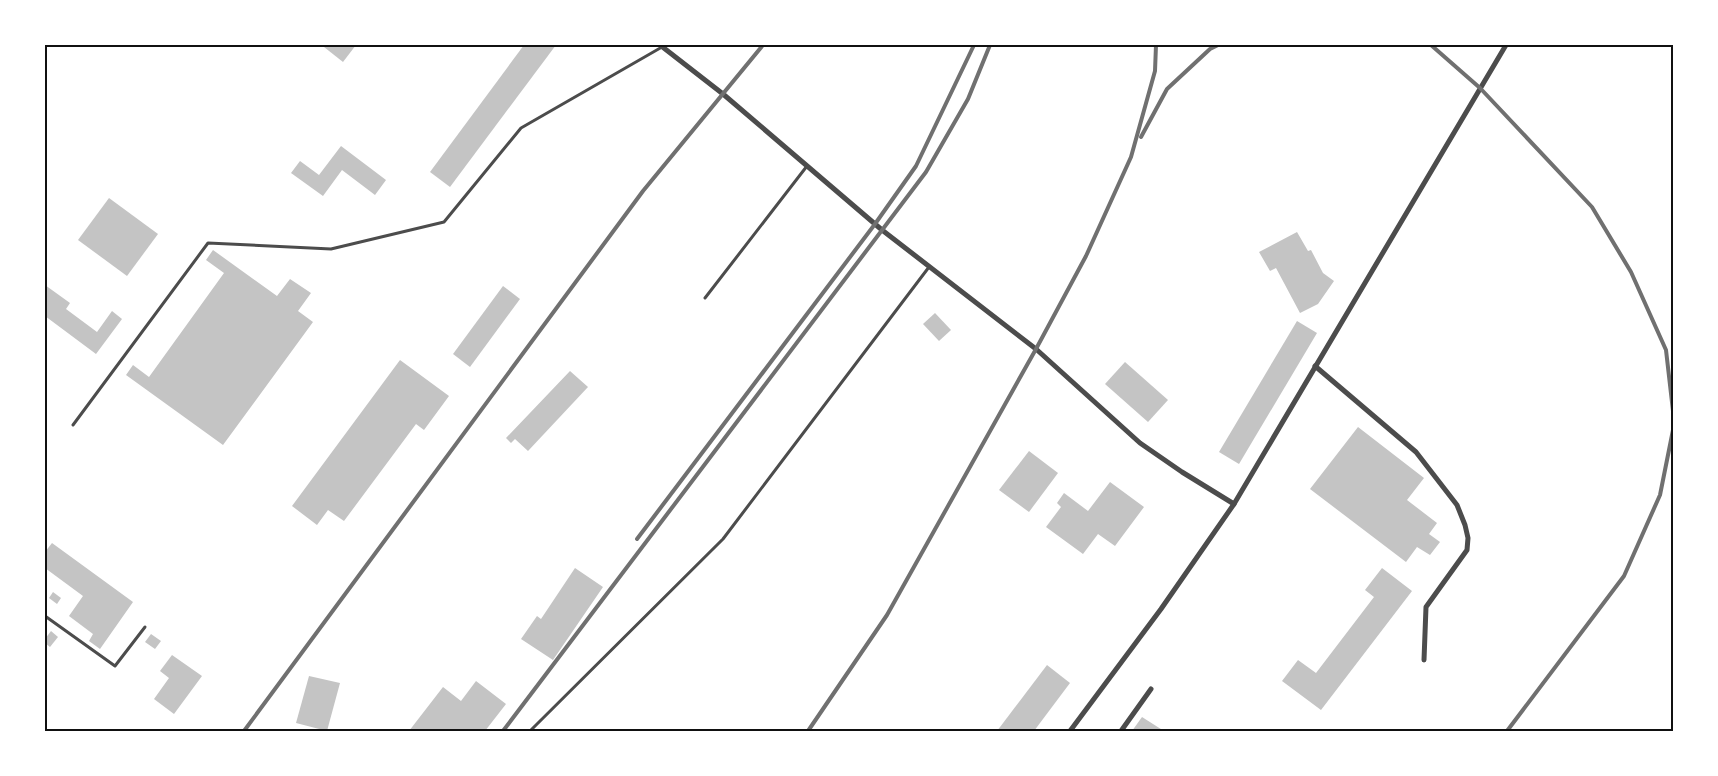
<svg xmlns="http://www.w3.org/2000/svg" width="1718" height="776" font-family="'IBM Plex Sans',sans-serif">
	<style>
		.building { fill: #c4c4c4 }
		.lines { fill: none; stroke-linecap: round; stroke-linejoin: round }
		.service { stroke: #4c4c4c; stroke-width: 3 }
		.minor { stroke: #4c4c4c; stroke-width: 5 }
		.rail { stroke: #707070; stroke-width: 4 }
		.neatline { fill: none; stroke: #111; stroke-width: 2 }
	</style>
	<rect width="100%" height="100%" fill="#fff"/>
	<!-- building -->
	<g class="building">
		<path d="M 326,45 L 356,45 L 343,62 L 324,47 Z"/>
		<path d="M 524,45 L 556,45 L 450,187 L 430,172 Z"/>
		<path d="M 341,146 L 386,180 L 375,195 L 342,170 L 323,196 L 291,173 L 300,161 L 319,175 Z"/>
		<path d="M 109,198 L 158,234 L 127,276 L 78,240 Z"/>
		<path d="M 1297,232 L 1308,251 L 1311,250 L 1323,273 L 1334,281 L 1318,304 L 1300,313 L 1276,268 L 1270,271 L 1259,252 Z"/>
		<path d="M 213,250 L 277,296 L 290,279 L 311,293 L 298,311 L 313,322 L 223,445 L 126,375 L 133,365 L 149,377 L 224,273 L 206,260 Z"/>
		<path d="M 45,285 L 70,303 L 66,309 L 97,332 L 112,311 L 122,319 L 96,354 L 45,316 Z"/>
		<path d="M 503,286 L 520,299 L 470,367 L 453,354 Z"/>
		<path d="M 935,313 L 951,330 L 939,341 L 923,324 Z"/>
		<path d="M 1297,321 L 1317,333 L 1239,464 L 1219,452 Z"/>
		<path d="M 400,360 L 449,396 L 424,430 L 416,424 L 344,521 L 328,510 L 317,525 L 292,506 Z"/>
		<path d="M 1125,362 L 1168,400 L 1148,422 L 1105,384 Z"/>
		<path d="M 570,371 L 588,387 L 528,451 L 515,439 L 511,443 L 506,438 Z"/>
		<path d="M 1358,427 L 1424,478 L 1407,500 L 1437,523 L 1429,534 L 1440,542 L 1430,555 L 1417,547 L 1406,562 L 1310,489 Z"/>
		<path d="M 1029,451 L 1058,473 L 1029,512 L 999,490 Z"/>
		<path d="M 1110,482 L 1144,507 L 1115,546 L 1098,534 L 1083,554 L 1046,527 L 1061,507 L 1057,503 L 1064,493 L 1088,511 Z"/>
		<path d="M 52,543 L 133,602 L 100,649 L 89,641 L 93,634 L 69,616 L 83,596 L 45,568 L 45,552 Z"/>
		<path d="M 575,568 L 603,587 L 553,660 L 521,639 L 537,616 L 541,619 Z"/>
		<path d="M 1382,568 L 1412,591 L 1321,710 L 1282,681 L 1298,660 L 1316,673 L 1374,597 L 1365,590 Z"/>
		<path d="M 53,592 L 61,598 L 57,604 L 49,598 Z"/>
		<path d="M 51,631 L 58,637 L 50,647 L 45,643 L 45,639 Z"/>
		<path d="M 151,634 L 161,641 L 155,649 L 145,642 Z"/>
		<path d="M 172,655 L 202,676 L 174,714 L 154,699 L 169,678 L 160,671 Z"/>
		<path d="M 1047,665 L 1070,683 L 1034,731 L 997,731 Z"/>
		<path d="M 309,676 L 340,683 L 327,731 L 296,723 Z"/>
		<path d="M 476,681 L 506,704 L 485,731 L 409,731 L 443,687 L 461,701 Z"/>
		<path d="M 1142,717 L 1164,731 L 1132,731 Z"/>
	</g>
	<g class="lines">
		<!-- service -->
		<g class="service">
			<path d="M 705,298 L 807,166"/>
			<path d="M 73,425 L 208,243 L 331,249 L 444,222 L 521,128 L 662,47"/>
			<path d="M 45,616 L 115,666 L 145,627"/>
			<path d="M 530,731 L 723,539 L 929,267"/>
		</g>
		<!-- minor -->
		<g class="minor">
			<path d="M 660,45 L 723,94 L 882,230 L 1036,349 L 1140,443 L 1182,472 L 1234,504"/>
			<path d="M 1315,366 L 1416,452 L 1457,505 L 1465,525 L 1468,538 L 1467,550 L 1426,607 L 1424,660"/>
			<path d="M 1070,731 L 1161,609 L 1234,504 L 1506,45"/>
			<path d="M 1121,731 L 1151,689"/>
		</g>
		<!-- rail -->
		<g class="rail">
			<path d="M 1431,45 L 1480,88 L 1592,207 L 1631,272 L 1666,350 L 1673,411"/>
			<path d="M 1141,137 L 1167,89 L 1210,49 L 1218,45"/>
			<path d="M 637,539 L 875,224 L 916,166 L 974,45"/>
			<path d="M 244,731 L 643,191 L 763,45"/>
			<path d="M 503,731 L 926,172 L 968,99 L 990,45"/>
			<path d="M 808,731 L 887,615 L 1036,349 L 1086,256 L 1131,157 L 1155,71 L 1156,45"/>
			<path d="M 1507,731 L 1624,576 L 1660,495 L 1673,430"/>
		</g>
	</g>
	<!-- border -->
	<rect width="1718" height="776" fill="none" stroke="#ffffff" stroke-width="92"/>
	<rect x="46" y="46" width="1626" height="684" class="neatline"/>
</svg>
